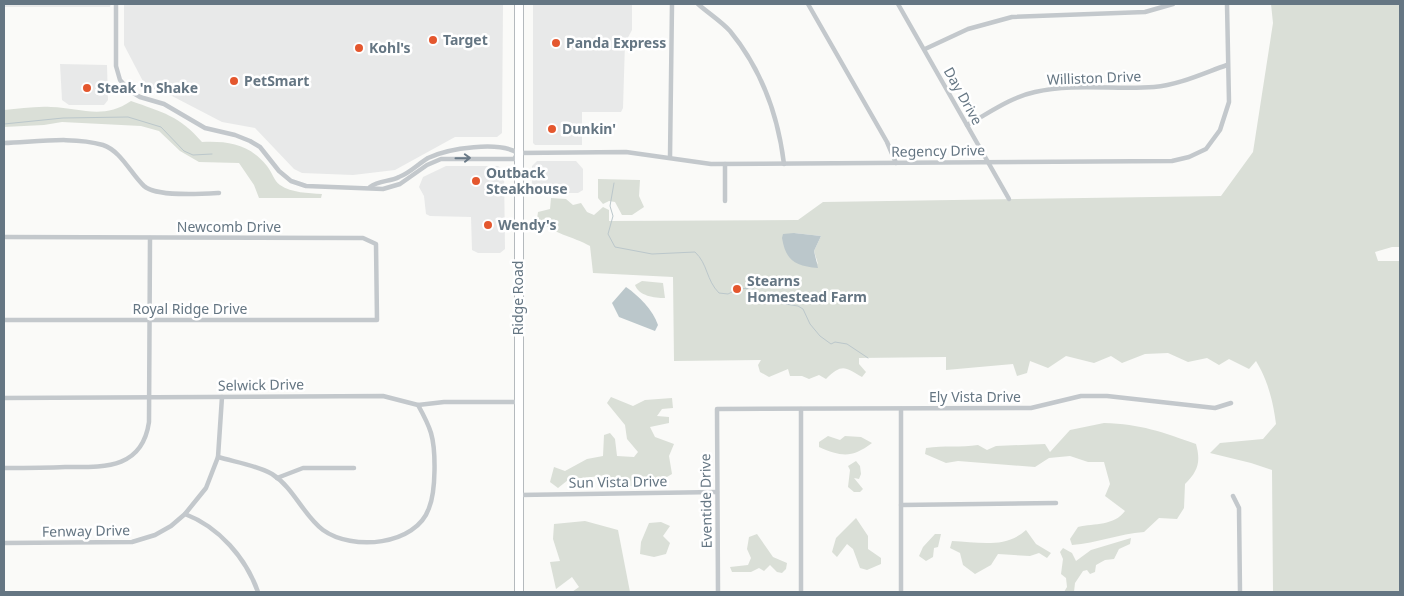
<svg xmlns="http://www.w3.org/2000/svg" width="1404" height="596" font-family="'Noto Sans',sans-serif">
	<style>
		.built { fill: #e8e9e9 }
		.green { fill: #dadfd7; fill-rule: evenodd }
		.water { fill: #bbc7cb }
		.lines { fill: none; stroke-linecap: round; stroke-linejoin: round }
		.stream { stroke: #bbc7cb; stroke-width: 1 }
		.primary-casing { stroke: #b5babe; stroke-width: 10 }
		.minor { stroke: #c3c8cc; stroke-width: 4.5 }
		.primary { stroke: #fff; stroke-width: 8 }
		.oneway { stroke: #6a7a87 }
		.poi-dot { fill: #e4572e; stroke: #fff; stroke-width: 2 }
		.labels { text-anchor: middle; stroke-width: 5; stroke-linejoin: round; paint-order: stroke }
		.poi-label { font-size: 14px; font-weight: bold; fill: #657683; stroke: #fff; text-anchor: start }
		.street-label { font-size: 14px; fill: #657683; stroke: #fff }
	</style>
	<rect width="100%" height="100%" fill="#fafaf8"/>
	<!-- built -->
	<g class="built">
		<path d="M 4,4 L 111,4 L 110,7 L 4,7 Z"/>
		<path d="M 124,4 L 503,4 L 502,133 L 497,137 L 455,137 L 395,170 L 353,175 L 302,173 L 294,169 L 255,128 L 222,122 L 172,96 L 146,87 L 124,45 Z"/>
		<path d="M 533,4 L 632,4 L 632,30 L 625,43 L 623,108 L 621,112 L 582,112 L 582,145 L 535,145 L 533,143 Z"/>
		<path d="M 60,64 L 107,65 L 108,100 L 104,105 L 69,105 L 62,100 Z"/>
		<path d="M 537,161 L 576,161 L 583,169 L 583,190 L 578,193 L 532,193 L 532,166 Z"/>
		<path d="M 446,166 L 498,166 L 504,170 L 505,249 L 500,253 L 478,253 L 472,250 L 471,217 L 430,216 L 426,214 L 424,196 L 419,187 L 423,177 Z"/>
	</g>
	<!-- green -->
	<g class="green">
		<path d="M 1271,4 L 1400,4 L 1400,247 L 1392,247 L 1375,252 L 1378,261 L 1400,261 L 1400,592 L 1273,592 L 1272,470 L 1251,463 L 1210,453 L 1220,443 L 1263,439 L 1276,424 C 1273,401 1268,381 1256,361 L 1249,369 L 1229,359 L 1219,365 L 1207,358 L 1188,362 L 1168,353 L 1145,354 L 1122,363 L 1111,356 L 1094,363 L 1066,356 L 1048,368 L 1030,361 L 1027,373 L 1017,376 L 1013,364 L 946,370 L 946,357 L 859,358 L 859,364 L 866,372 L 862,377 C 845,367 842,363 826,379 L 819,375 L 809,379 L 802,376 L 790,376 L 788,369 L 769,377 L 760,372 L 758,365 L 761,360 L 674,361 L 673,277 L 593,273 L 590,246 C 572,236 553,234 537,219 L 538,212 L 550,209 L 551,198 L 566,199 L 573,205 L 581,203 L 587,212 L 594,215 L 603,207 L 609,210 L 609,221 L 798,220 L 823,202 L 1221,196 L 1253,152 L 1273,23 ZM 794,233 L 821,236 L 814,251 L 818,264 Z"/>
		<path d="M 131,101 C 162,112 180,116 202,142 C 229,141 249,144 267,166 C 272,172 274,181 280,185 C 292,193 308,193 322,194 L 321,198 L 259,198 L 254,185 L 239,163 L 199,162 L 180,151 L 159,131 L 141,126 L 62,122 L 44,125 L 4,127 L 4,110 C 19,109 35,106 51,107 C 81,108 103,120 131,101 Z"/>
		<path d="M 598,179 L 640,180 L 639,196 L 644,207 L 632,215 L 622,215 L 615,202 L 609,201 L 603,204 L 598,198 Z"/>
		<path d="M 642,281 L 663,283 L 665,298 C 654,298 639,296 635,285 Z"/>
		<path d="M 611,397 L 633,406 L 645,400 L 672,398 L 673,408 L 662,409 L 657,416 L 669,417 L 669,423 L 650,427 L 655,437 L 674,444 L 669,456 L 672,474 L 660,481 L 646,477 C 638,487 628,488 616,486 L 607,475 L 568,480 L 558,488 L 550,482 L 554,467 L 565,471 L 587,459 L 603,456 L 604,435 L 610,433 L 615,439 L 617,456 L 634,457 L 638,452 L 627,439 L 625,425 L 607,403 Z"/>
		<path d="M 1104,423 C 1141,424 1162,432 1196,444 C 1201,462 1198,471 1185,484 L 1184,508 L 1177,519 L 1159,518 L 1144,532 C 1119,534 1097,543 1072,545 L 1070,539 L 1078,527 C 1095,523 1114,526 1125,511 L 1105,496 L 1110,484 L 1104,462 L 1088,462 L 1070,456 L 1049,458 L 1035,467 L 958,461 L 946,463 L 925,454 L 926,448 C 944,445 961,448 978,445 L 987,450 L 996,446 L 1045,444 L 1050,452 L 1070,430 Z"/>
		<path d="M 828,436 L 840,440 L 845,436 L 861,437 L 872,443 C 852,458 842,457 819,447 L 819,442 Z"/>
		<path d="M 856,461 L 860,466 L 861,474 L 859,479 L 854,478 L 863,489 L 860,492 L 854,492 L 848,487 L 850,470 L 848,466 Z"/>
		<path d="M 856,518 L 868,536 L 868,549 L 881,558 L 881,564 L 867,570 L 860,568 L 853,549 L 847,544 L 837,557 L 832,552 L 836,538 Z"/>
		<path d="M 585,521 L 618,530 L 630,592 L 572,592 L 579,587 L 572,577 L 556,589 L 550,562 L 560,561 L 553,539 L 554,524 Z"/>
		<path d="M 661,522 L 670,526 L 663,536 L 670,543 L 666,554 L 654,557 L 640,554 L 641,542 L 649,523 Z"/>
		<path d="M 1026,530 L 1036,544 L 1051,553 L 1047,558 L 1039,553 L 1030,556 L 998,554 L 991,565 L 975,574 L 963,565 L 960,553 L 950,548 L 952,541 C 978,542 1005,549 1026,530 Z"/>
		<path d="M 757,534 L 773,557 L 787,563 L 786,569 L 782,573 L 777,572 L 770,565 L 764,571 L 759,568 L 751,572 L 732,572 L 730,567 L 748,565 L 751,558 L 747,549 L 749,537 Z"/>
		<path d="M 935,534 L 941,534 L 938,547 L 934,548 L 933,557 L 926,561 L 919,556 L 923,547 Z"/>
		<path d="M 1131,538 L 1130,544 L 1119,549 L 1114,559 L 1105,560 L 1096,565 L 1095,572 L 1090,574 L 1087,570 L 1083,571 L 1075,583 L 1074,592 L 1064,592 L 1067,587 L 1066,578 L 1061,574 L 1063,559 L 1060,552 L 1063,548 L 1072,553 L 1076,561 L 1091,550 Z"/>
	</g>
	<!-- water -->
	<g class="water">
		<path d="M 794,233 L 821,236 L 814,251 L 818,268 C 795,266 786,261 782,238 L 783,234 Z"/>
		<path d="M 626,287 C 639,296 653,310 658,325 L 655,331 L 619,317 L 612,303 Z"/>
	</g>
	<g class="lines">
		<!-- stream -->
		<g class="stream">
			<path d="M 4,124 L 63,118 L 128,117 L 161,127 L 184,151 L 193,155 L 212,154"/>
			<path d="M 614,183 L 610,206 L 613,216 L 608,234 L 615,247 L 652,254 L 695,252 C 708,264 706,280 719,293 L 728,294 L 738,289 L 752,288 L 772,302 L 798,306 L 803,309 L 810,324 L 820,336 L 831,344 L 835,342 L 847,344 L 868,358"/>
		</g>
		<!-- primary casing -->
		<g class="primary-casing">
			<path id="primary" d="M 519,592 L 519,4"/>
		</g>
		<!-- minor -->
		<g class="minor">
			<path d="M 116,4 L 116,66 L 120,80 L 130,91 L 140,97 L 164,104 L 205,128 L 235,135 L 250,141 L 260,147 L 279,171 L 291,181 L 306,186 L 383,189 L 400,184 L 427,165 L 441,159 L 514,159 L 518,153"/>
			<path d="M 698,4 C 708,13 721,21 730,31 C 762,70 778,115 784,164"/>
			<path d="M 808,4 L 887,142 L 896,163"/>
			<path d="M 898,4 L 1009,199"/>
			<path d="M 925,49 L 968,29 L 1012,17 L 1145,12 L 1173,4"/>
			<path d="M 967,125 C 989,113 1011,97 1035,92 C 1074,83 1115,90 1154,87 C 1179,85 1204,73 1227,65"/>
			<path d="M 4,143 C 35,142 73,136 103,145 C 121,151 131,174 144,186 C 156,197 202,194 219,193"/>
			<path d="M 518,153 L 626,152 L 711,164 L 1172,161 L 1189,157 L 1206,149 L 1220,130 L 1229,102 L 1227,4"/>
			<path d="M 670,157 L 672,4"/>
			<path d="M 370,187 C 379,180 390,182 399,177 C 410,173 418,164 428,158 C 449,148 499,141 518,153"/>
			<path d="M 725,201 L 725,164"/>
			<path d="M 4,237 L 363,238 L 376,244 L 377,320 L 4,320"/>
			<path d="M 4,398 L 383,396 L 418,405 L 444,402 L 517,402"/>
			<path d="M 801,409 L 801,592"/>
			<path d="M 901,409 L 901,592"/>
			<path d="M 218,457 C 235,462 256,465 272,474 C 294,488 303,515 323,530 C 352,551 416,546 429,508 C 436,491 436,450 431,433 C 428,423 423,414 418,405"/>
			<path d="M 4,468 C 24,468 45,468 65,467 C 103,467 142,470 149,422 L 150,238"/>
			<path d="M 277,478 L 303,468 L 354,468"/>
			<path d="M 519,495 L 717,492"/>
			<path d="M 1233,496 L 1239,508 L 1240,592"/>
			<path d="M 901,505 L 1056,503"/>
			<path d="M 185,514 C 219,527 246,558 258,592"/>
			<path d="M 4,543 L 132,542 L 155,535 L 171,526 L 185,514 L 206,488 L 218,457 L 222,397"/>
			<path d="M 718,592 L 717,409 L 1031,408 L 1081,396 L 1107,396 L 1215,408 L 1231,403"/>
		</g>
		<!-- primary -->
		<use href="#primary" class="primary"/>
	</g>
	<!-- one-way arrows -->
	<defs><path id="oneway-shaft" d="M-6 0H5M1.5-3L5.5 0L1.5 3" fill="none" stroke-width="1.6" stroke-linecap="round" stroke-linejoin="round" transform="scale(1.25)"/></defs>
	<use class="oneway" href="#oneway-shaft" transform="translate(463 158) rotate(-1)"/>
	<!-- markers -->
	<g class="poi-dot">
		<circle cx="433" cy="40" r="5"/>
		<circle cx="556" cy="43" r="5"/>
		<circle cx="359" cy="48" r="5"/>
		<circle cx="234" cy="81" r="5"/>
		<circle cx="87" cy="88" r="5"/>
		<circle cx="552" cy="129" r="5"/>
		<circle cx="476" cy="181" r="5"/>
		<circle cx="488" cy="225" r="5"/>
		<circle cx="737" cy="289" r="5"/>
	</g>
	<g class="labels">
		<!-- poi labels -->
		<g class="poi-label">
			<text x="443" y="45">Target</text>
			<text x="566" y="48">Panda Express</text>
			<text x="369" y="53">Kohl's</text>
			<text x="244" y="86">PetSmart</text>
			<text x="97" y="93">Steak 'n Shake</text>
			<text x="562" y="134">Dunkin'</text>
			<text x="486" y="178">Outback<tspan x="486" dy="16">Steakhouse</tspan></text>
			<text x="498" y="230">Wendy's</text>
			<text x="747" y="286">Stearns<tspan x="747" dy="16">Homestead Farm</tspan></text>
		</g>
		<!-- street labels -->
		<g class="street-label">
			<text transform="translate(1094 78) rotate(-2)" y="5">Williston Drive</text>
			<text transform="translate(963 96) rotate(61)" y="5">Day Drive</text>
			<text transform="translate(938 151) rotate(-1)" y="5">Regency Drive</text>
			<text x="229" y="232">Newcomb Drive</text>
			<text transform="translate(518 298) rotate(-90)" y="5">Ridge Road</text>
			<text x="190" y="314">Royal Ridge Drive</text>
			<text transform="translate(261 385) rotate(-1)" y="5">Selwick Drive</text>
			<text x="975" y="402">Ely Vista Drive</text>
			<text transform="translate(618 482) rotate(-1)" y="5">Sun Vista Drive</text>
			<text transform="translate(706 501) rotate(-91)" y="5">Eventide Drive</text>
			<text transform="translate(86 531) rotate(-1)" y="5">Fenway Drive</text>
		</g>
	</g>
	<!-- border -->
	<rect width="1404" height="596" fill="none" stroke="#657683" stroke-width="10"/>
</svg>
